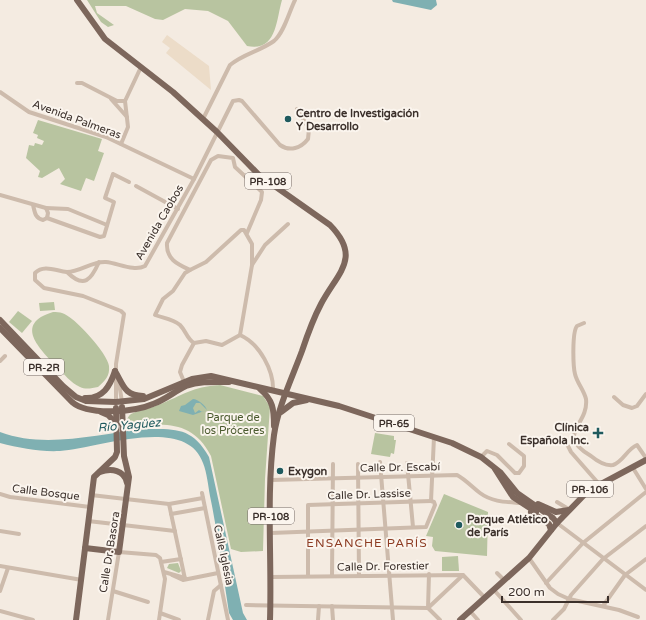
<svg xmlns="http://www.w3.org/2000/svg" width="646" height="620" font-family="'Varela Round',sans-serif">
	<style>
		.green { fill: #b8c4a0 }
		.plaza { fill: #ecdcc8 }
		.water { fill: #7fb0b2; fill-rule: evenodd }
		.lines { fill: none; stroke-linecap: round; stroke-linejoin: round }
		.street { stroke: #cdbbac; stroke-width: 4 }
		.primary { stroke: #7d675c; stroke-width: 6 }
		.poi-dot { fill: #1f5a5e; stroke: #fbf5ee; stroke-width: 1.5 }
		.labels { text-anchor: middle; stroke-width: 4; stroke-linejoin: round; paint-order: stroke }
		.shield { fill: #fbf5ee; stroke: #756b66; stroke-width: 1 }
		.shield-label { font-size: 10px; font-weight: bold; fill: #3b302b }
		.poi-label { font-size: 11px; font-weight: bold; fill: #3b302b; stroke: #fbf5ee; text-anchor: start }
		.street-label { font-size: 11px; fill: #3b302b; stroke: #fbf5ee }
		.park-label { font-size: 11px; fill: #4a5a2e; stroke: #fbf5ee }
		.water-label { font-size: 12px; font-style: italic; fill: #1f5a5e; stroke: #fbf5ee }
		.neighbourhood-label { font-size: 12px; letter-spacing: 1px; fill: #8c3b22; stroke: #fbf5ee }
	</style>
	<rect width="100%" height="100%" fill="#f4ebe1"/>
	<!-- green -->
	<g class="green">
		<path d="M 87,0 L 282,0 C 276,20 277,52 247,46 L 228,21 L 208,11 L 185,9 L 163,20 L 155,19 L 126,6 L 95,6 L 97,13 L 114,25 L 108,27 L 101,22 Z"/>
		<path d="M 38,120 L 102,139 L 98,151 L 104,153 L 94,181 L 86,178 L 81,191 L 60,184 L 65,179 L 59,168 L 42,178 L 38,177 L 40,171 L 26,158 L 29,145 L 34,146 L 35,143 L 42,145 L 44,141 L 37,138 L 38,135 L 33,133 Z"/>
		<path d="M 54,302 L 55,310 L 40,311 L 39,303 Z"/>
		<path d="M 18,311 L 32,321 L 22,333 L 9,322 Z"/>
		<path d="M 53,312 C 56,312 60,312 62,313 C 74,316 108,354 109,366 C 110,376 105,381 98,387 C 92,388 86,390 80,387 C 71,383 64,374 57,367 C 40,349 13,324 53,312 Z"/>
		<path d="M 220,385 L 263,396 L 270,407 L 265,479 L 263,551 L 241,552 L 231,549 L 211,456 C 192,419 162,423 126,428 C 126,423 126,418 131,414 C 138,410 150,409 158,405 C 184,395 191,387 220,385 Z"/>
		<path d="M 375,433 L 394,436 L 394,440 L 396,440 L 394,454 L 391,453 L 390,457 L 371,454 Z"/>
		<path d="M 444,494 L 488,512 L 487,556 L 435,551 L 432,546 L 433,537 L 426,536 Z"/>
		<path d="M 458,556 L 459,571 L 442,571 L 442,557 Z"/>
		<path d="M 178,563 L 181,571 L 179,573 L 167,568 L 169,564 Z"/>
	</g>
	<!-- plaza -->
	<path class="plaza" d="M 167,35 L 209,66 L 211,90 L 166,53 L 170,48 L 162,42 Z"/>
	<!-- water -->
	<g class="water">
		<path d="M 392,0 L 436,0 L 437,5 L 431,10 L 393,2 Z"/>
		<path d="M 193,399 C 198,399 206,406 207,410 L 193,415 L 179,411 L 181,406 L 185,405 ZM 196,403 L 200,403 L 207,410 L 202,412 L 199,410 L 195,413 L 193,408 Z"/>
		<path d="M 144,429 C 176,429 192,427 209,457 L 243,613 L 247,620 L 233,620 L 229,613 C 223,574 218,534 210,496 C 208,485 207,473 203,463 C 186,414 96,449 60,451 C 40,452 20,448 0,443 L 0,432 C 45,449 97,434 144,429 Z"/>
	</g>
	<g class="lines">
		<!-- street -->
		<g class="street">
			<path d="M 77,83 L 82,83 L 117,101 L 125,101"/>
			<path d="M 0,92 L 29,112 L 106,137 L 194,179"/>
			<path d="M 111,99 L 127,117"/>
			<path d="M 203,119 L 230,65 C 243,54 260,51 274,41 C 284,33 289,12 295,0"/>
			<path d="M 121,144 L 128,127 L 125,101 L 141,67"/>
			<path d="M 136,186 L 178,209"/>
			<path d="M 0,195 L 46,208 L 48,213 L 47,218 L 43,220 C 35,218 35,213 33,205"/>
			<path d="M 46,208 L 68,209 L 107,225"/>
			<path d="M 47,218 L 100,237 L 104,236 L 114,202 L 105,198 L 113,174 L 129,182"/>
			<path d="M 247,233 L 261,200 L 262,192 L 235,167 L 233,158 L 218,156 L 211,160 L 167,243 C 166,259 177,264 190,270 L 206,262 L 241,230 L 244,230 L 252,244 L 252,265"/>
			<path d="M 190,270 L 185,273 L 173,291 L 163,299 L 155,315 C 163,318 173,319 180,325 C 186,331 187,339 194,343"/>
			<path d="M 67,272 C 84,289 91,280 99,262"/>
			<path d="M 584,323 L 577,326 C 572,332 573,366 575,374 C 577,383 584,390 586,399 C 589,426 554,434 591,456 C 597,461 605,466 613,465 C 623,462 627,449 637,445 L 646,458"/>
			<path d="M 240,335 C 260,344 274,371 273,391"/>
			<path d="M 0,361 L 5,356"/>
			<path d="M 119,383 L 122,402"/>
			<path d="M 185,384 L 180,372 L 182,365 L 194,343 L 206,341 L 222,345 L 240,335 L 252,265 L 265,245 L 288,224"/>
			<path d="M 614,397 L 623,405 L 632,408 L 637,406 L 646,394"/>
			<path d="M 116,402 L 116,364 L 124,314 L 121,311 L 83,296 L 44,288 L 35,280 L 35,273 C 44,264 56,271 67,272 C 80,272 92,261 106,262 C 118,263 134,272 145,266 L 194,179 L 233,101 L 239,100 L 242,101 L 280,145 C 290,152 301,148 308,139 L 309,129 L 297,109"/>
			<path d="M 567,444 L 571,452 L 599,484"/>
			<path d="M 481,457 L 487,451 L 497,455 L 515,473 L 519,473 L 524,466 L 524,456 L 509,444"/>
			<path d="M 380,462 L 393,620"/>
			<path d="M 407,463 L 413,527"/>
			<path d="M 358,464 L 359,575"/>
			<path d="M 633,468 L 646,489"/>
			<path d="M 271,480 L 457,475 C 466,480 472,487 480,493 C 492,502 506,502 520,503"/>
			<path d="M 202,493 L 228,620"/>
			<path d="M 0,494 L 10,497 L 90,507"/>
			<path d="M 91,495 L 169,504 L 203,498"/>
			<path d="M 431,501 L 434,437"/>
			<path d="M 557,502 L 570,510"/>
			<path d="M 169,504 L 185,579"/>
			<path d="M 171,514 L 205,508"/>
			<path d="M 88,521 L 175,531"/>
			<path d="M 557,523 L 646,590"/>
			<path d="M 0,531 L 19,534"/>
			<path d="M 271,533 L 426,527 L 435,505 L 434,502 L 431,501"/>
			<path d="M 529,558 L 550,588 L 558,594 L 569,599 L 619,610 L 638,617"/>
			<path d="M 161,562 L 181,559"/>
			<path d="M 0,566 L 82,580"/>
			<path d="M 164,572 L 185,578"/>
			<path d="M 497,573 L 504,580"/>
			<path d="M 172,575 L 183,580 L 218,573"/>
			<path d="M 308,576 L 308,505 L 431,501"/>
			<path d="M 332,576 L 333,464"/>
			<path d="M 271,577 L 463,575 L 485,598"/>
			<path d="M 546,583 L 583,543 L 646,492"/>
			<path d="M 494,590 L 521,620"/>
			<path d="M 0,591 L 8,568"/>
			<path d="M 113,591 L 148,602"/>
			<path d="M 246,605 L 428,608 L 440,620"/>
			<path d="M 332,606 L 333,620"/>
			<path d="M 603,606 L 625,575 L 646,559"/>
			<path d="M 428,608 L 463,575"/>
			<path d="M 428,608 L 429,574"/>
			<path d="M 0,611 L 33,620"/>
			<path d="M 470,611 L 478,620"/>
			<path d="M 160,613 L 179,620"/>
			<path d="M 108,620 L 119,552 L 156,555 L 160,558 L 165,579 L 159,620"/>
			<path d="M 208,620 L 214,591 L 221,585"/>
			<path d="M 318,620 L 319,606"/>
			<path d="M 553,620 L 564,609 L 571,595 L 603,559 L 646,526"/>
		</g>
		<!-- primary -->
		<g class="primary">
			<path d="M 77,0 L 105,39 L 173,92 L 217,132 L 259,175 L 330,225 C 362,258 338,272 321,304 C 313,319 307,336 302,351 C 292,378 278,407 274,435 C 266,496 272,559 270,620"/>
			<path d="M 0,320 L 63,386 L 76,397 L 86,401 L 116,402 L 144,399 L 192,379 L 211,376 L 339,406 L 452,443 L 481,457 L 500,472 L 517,493 L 553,518 L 557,523"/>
			<path d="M 0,328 L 72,402 C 88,416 135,412 153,404 C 165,400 175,391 186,386 C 200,381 214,382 229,382"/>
			<path d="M 115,371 C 124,386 124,395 143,396"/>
			<path d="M 260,389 C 273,400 274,409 274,426"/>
			<path d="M 85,398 C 103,399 110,386 115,371"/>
			<path d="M 101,412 L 108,415 L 117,424"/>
			<path d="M 281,412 L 293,403 L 307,400"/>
			<path d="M 495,469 L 513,497 L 536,512"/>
			<path d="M 100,472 C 111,468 125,470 127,483"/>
			<path d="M 538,504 L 556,512 L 569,510"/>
			<path d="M 531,512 L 549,524 L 551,530"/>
			<path d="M 85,548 L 119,552 L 129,477 L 124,456 L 122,407"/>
			<path d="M 76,620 L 94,477 L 115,457 L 117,452 L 116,408"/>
			<path d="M 460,620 L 529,558 L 557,523 L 588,491 L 646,460"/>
		</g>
	</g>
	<!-- markers -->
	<g class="poi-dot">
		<circle cx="288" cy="119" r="4"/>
		<path d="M596 427h4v4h4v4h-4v4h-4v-4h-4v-4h4z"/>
		<circle cx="280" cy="471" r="4"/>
		<circle cx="459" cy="525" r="4"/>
	</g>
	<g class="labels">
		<!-- shield labels -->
		<g class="shield">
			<rect x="245" y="173" width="46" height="16" rx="3"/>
			<rect x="24" y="359" width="40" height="16" rx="3"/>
			<rect x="374" y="415" width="40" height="16" rx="3"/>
			<rect x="567" y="481" width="46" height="16" rx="3"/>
			<rect x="248" y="508" width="46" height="16" rx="3"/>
		</g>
		<g class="shield-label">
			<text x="268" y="185">PR-108</text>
			<text x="44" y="371">PR-2R</text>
			<text x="394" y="427">PR-65</text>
			<text x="590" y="493">PR-106</text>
			<text x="271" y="520">PR-108</text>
		</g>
		<!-- poi labels -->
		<g class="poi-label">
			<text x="296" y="117">Centro de Investigación<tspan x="296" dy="13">Y Desarrollo</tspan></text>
			<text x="589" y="431" text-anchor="end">Clínica<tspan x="589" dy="13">Española Inc.</tspan></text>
			<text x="288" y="475">Exygon</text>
			<text x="467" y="523">Parque Atlético<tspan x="467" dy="13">de París</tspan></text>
		</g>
		<!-- street labels -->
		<g class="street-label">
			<text transform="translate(77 119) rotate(20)" y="4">Avenida Palmeras</text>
			<text transform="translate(159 222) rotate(-60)" y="4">Avenida Caobos</text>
			<text transform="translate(400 467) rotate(-1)" y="4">Calle Dr. Escabí</text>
			<text transform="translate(46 492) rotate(7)" y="4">Calle Bosque</text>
			<text transform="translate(369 494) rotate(-2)" y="4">Calle Dr. Lassise</text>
			<text transform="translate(109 552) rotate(-81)" y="4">Calle Dr. Basora</text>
			<text transform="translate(224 555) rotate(78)" y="4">Calle Iglesia</text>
			<text transform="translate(383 566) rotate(-1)" y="4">Calle Dr. Forestier</text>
		</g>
		<!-- park labels -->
		<g class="park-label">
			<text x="233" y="421">Parque de<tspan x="233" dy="13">los Próceres</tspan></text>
		</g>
		<!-- water labels -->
		<g class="water-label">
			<text transform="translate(129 425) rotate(-5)" y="4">Río Yagüez</text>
		</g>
		<!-- neighbourhood labels -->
		<g class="neighbourhood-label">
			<text x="367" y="547">ENSANCHE PARÍS</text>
		</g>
	</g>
	<!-- scale -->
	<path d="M502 596v6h106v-6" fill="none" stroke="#3b302b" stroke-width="2"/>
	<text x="508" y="596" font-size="12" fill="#3b302b" stroke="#fbf5ee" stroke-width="3" paint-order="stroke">200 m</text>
</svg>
